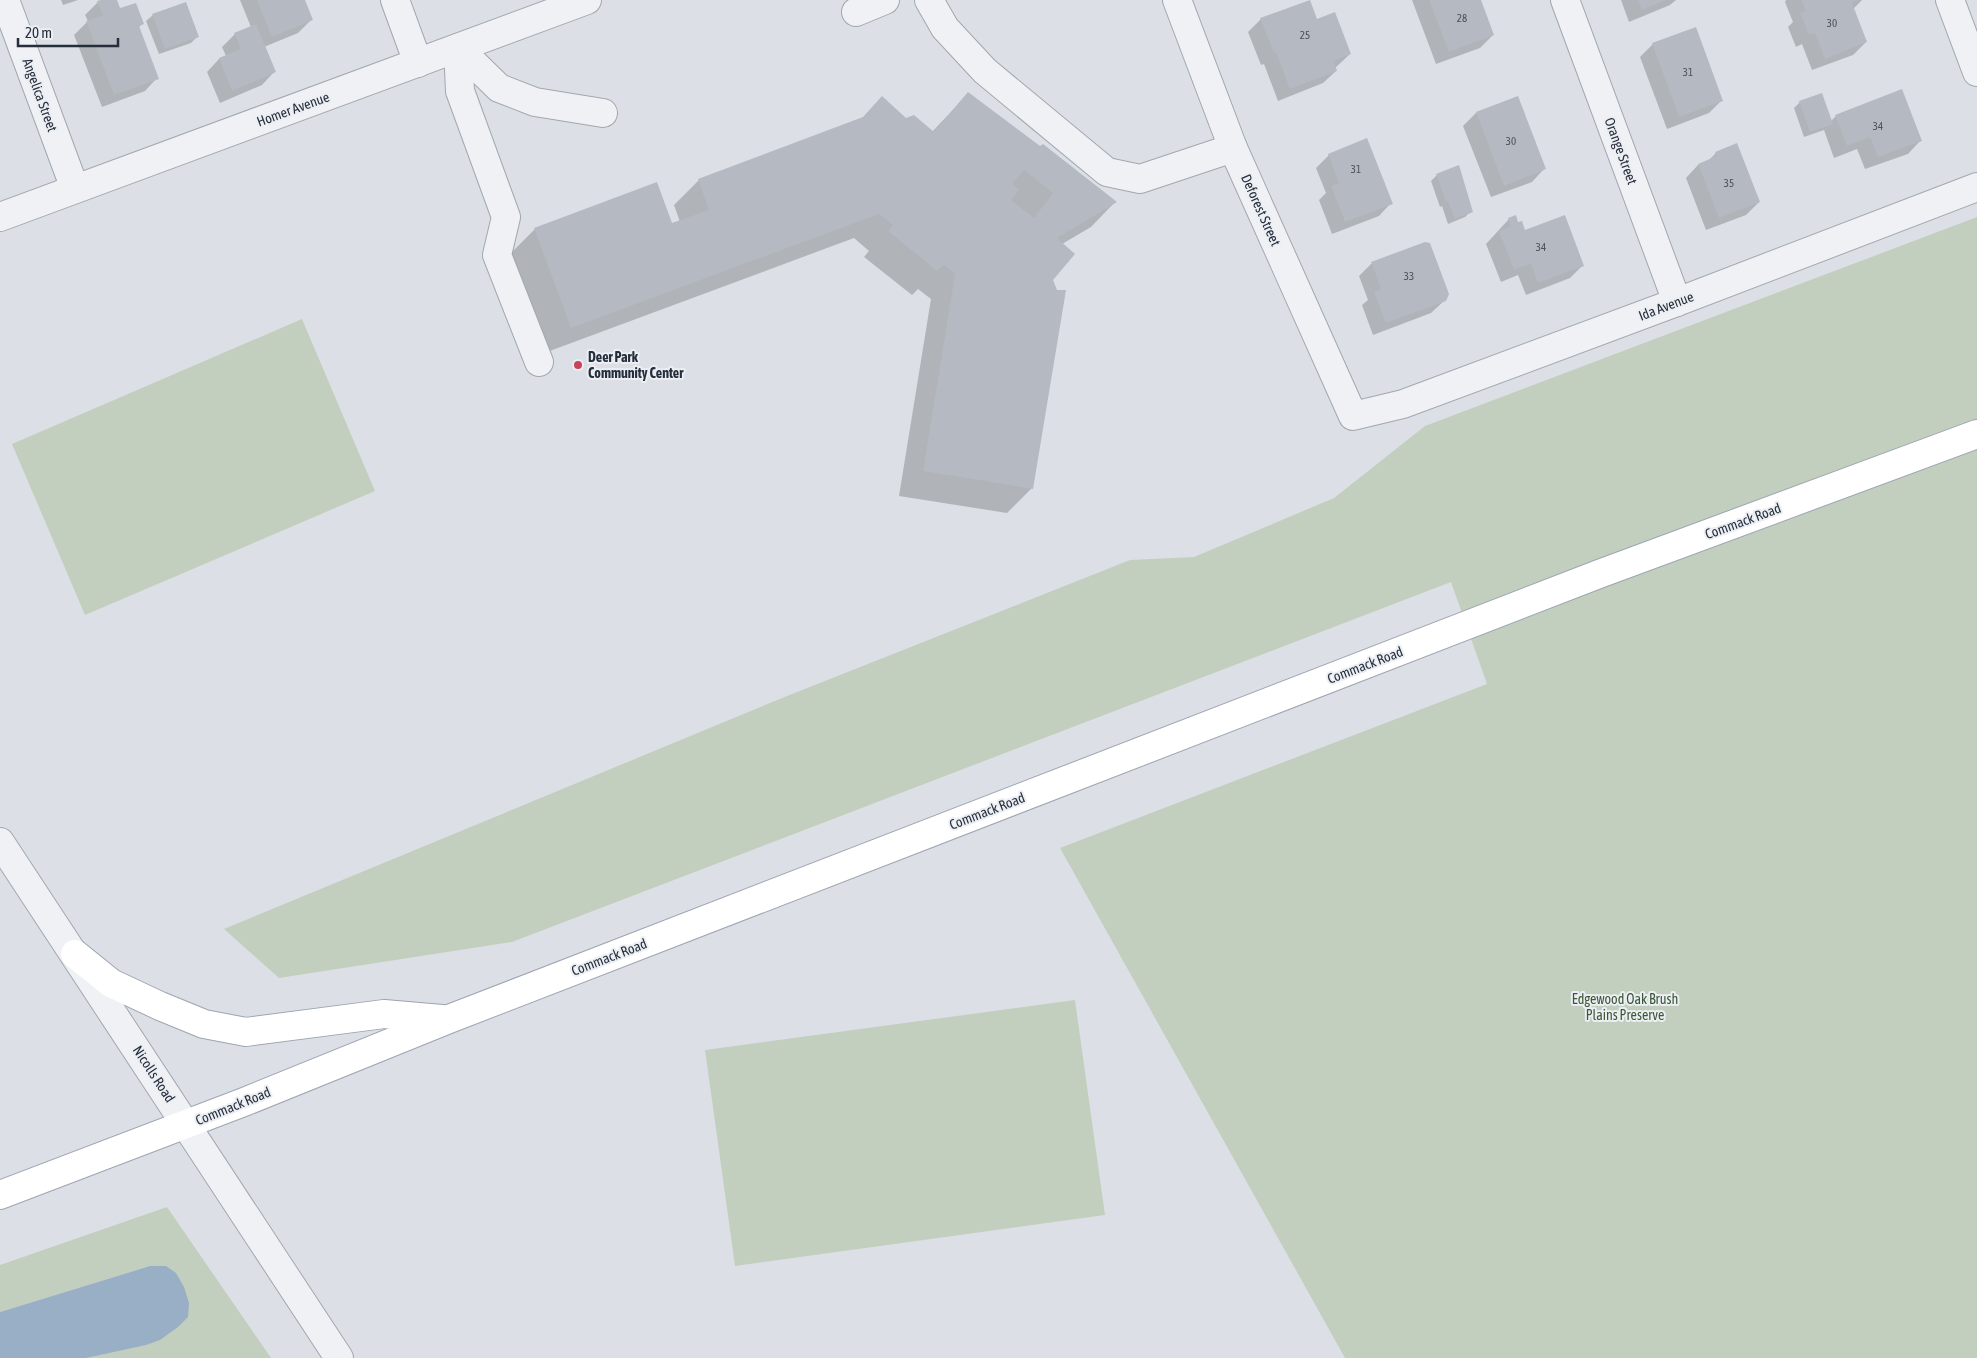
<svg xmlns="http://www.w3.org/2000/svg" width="1977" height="1358" font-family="'Asap Condensed',sans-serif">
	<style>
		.green { fill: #c2cfbe }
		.water { fill: #98afc5 }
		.shadow { fill: #0003 }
		.building { fill: #b4b9c2; fill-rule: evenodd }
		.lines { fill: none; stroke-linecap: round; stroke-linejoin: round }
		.minor-casing { stroke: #a2a7af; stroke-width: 30 }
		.major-casing { stroke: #9ca5b1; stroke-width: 30 }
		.minor { stroke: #eff1f4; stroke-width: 28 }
		.major { stroke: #fff; stroke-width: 28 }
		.poi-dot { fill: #c8445a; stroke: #ebeff4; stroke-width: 2 }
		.labels { text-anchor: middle; stroke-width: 4; stroke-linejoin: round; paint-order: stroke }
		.number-label { font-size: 11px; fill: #4a515d }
		.street-label { font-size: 14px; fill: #272e3b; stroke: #ebeff4 }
		.poi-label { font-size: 14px; font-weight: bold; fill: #272e3b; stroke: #ebeff4; text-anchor: start }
		.park-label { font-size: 14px; fill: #3b5734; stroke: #ebeff4 }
	</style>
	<rect width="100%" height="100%" fill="#dce0e6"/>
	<!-- green -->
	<g class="green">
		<path d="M 1977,217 L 1977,1358 L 1345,1358 L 1060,848 L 1487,684 L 1451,582 L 512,942 L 279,978 L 224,929 L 787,696 L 1130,560 L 1194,557 L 1334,498 L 1425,426 Z"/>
		<path d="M 302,319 L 375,491 L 85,615 L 12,444 Z"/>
		<path d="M 1075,1000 L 1105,1215 L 735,1266 L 705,1050 Z"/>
		<path d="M 167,1207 L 271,1358 L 86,1358 L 100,1354 L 150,1266 L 0,1312 L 0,1265 Z"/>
	</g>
	<!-- water -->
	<path class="water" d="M 150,1266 L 166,1266 L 176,1273 L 184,1287 L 189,1303 L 188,1317 L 178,1327 L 160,1340 L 146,1345 L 86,1358 L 0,1358 L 0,1312 Z"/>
	<!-- shadow -->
	<g class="shadow">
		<path d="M 61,0 L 78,0 L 63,5 Z"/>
		<path d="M 104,0 L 116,0 L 120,10 L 142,24 L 138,28 L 157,78 L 145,91 L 102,107 L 74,35 L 88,21 L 85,15 L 98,2 Z"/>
		<path d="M 240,0 L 303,0 L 311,20 L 298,33 L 264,47 L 274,72 L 262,85 L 220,103 L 207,72 L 219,59 L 226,56 L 222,47 L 235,34 L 251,27 Z"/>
		<path d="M 1412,0 L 1480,0 L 1493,35 L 1480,48 L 1436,64 Z"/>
		<path d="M 1621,0 L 1676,0 L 1670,5 L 1629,22 Z"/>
		<path d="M 1786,0 L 1862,0 L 1853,9 L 1866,42 L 1853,55 L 1812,70 L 1802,44 L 1796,47 L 1788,27 L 1793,22 L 1785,2 Z"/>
		<path d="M 153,15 L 197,37 L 191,43 L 159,54 L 146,21 Z"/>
		<path d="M 1261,19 L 1316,20 L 1350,54 L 1335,68 L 1336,71 L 1323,83 L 1278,101 L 1264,64 L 1261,65 L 1248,32 Z"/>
		<path d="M 1653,44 L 1721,101 L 1709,113 L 1667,129 L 1640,57 Z"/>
		<path d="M 968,94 L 1115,202 L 1091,227 L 1062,244 L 1052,279 L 1056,291 L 1032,488 L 1007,513 L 899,496 L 931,299 L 918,289 L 912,295 L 864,257 L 869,251 L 854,238 L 547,352 L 510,254 L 535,229 L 672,225 L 680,222 L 674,205 L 699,180 L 906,119 L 932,132 Z"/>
		<path d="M 1517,97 L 1544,169 L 1532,182 L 1491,197 L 1463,126 L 1476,113 Z"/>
		<path d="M 1800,102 L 1831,121 L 1836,116 L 1920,141 L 1908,154 L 1865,169 L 1857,149 L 1834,158 L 1824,130 L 1804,137 L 1794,108 Z"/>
		<path d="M 1716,153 L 1759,202 L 1746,215 L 1706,230 L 1686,178 L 1698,165 L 1707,162 Z"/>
		<path d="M 1329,155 L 1391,203 L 1379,216 L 1332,234 L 1319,200 L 1326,193 L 1316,168 Z"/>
		<path d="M 1437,175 L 1471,211 L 1465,217 L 1448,224 L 1442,206 L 1440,207 L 1431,181 Z"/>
		<path d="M 1509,219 L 1518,224 L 1524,231 L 1583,265 L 1570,278 L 1526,295 L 1518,275 L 1501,282 L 1486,244 Z"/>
		<path d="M 1426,243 L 1445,300 L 1431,313 L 1373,335 L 1362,305 L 1368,300 L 1359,276 L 1371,264 Z"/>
	</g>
	<!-- building -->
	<g class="building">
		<path d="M 101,0 L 117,0 L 120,8 L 136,3 L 144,24 L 139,26 L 159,79 L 114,95 L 86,21 L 103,15 L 97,1 Z"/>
		<path d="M 257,0 L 305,0 L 313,20 L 272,37 Z"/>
		<path d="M 1310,0 L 1317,19 L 1335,12 L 1351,54 L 1334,61 L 1337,71 L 1290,89 L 1276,52 L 1274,53 L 1260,18 Z"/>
		<path d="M 1429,0 L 1481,0 L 1494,35 L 1449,52 Z"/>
		<path d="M 1638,0 L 1666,0 L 1642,10 Z"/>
		<path d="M 1801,0 L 1858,0 L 1852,3 L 1867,42 L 1825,59 L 1815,33 L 1809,35 L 1800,13 L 1806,11 Z"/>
		<path d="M 186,2 L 199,37 L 165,49 L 152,14 Z"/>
		<path d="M 256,24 L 276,72 L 232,91 L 219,58 L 241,49 L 234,33 Z"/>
		<path d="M 1696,27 L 1723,101 L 1679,117 L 1652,43 Z"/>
		<path d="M 1902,89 L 1922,141 L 1878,157 L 1870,137 L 1847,146 L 1835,115 Z"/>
		<path d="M 968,92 L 1040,146 L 1043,144 L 1117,202 L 1057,238 L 1075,254 L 1053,280 L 1057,290 L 1066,290 L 1033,489 L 923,471 L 955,274 L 944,265 L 937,271 L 888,231 L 893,225 L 879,214 L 571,328 L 534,228 L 657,182 L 672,223 L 709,210 L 698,179 L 863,117 L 882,96 L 906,118 L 914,115 L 934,132 ZM 1024,170 L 1053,193 L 1034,218 L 1011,200 L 1019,189 L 1012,184 Z"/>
		<path d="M 1822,93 L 1833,124 L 1810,132 L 1799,101 Z"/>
		<path d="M 1518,96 L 1546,169 L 1504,186 L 1476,112 Z"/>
		<path d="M 1367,138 L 1393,204 L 1345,222 L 1331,186 L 1339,183 L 1328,154 Z"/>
		<path d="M 1737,143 L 1760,202 L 1719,218 L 1698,164 L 1717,156 L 1715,152 Z"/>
		<path d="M 1459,165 L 1473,212 L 1455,219 L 1448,201 L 1446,202 L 1436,174 Z"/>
		<path d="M 1516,215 L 1518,222 L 1522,221 L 1525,230 L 1565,215 L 1584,266 L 1538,283 L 1531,263 L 1514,270 L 1499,231 L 1511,226 L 1508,218 Z"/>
		<path d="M 1425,242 L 1430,243 L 1449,294 L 1446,301 L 1386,323 L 1374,292 L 1381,289 L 1371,262 Z"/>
	</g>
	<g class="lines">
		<!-- minor casing -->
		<g class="minor-casing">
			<g id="minor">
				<path d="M 5,0 L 75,189"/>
				<path d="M 395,0 L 418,63"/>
				<path d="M 929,0 L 945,28 L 985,71 L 1107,172 L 1140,179 L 1233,148"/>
				<path d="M 1177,0 L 1233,148 L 1353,416 L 1403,404 L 1677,302 L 1977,187"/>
				<path d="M 1565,0 L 1677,302"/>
				<path d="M 1950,0 L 1977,72"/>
				<path d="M 856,12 L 885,0"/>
				<path d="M 458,48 L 460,91 L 506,217 L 497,255 L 539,362"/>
				<path d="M 458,48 L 499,88 L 535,102 L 603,113"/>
				<path d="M 0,217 L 587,0"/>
				<path d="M 0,842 L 339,1358"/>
			</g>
		</g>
		<!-- major casing -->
		<g class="major-casing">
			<g id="major">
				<path d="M 75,954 L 111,983 L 160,1006 L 204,1024 L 246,1032 L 384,1014 L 442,1019"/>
				<path d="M 0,1195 L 244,1102 L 449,1019 L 1599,574 L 1977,434"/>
			</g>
		</g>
		<!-- minor -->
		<use href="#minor" class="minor"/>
		<!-- major -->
		<use href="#major" class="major"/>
	</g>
	<!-- markers -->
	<circle class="poi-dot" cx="578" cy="365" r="5"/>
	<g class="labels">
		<!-- number labels -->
		<g class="number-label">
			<text x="1462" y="22">28</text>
			<text x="1832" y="27">30</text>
			<text x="1305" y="39">25</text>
			<text x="1688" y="76">31</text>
			<text x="1878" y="130">34</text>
			<text x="1511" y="145">30</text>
			<text x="1356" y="173">31</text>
			<text x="1729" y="187">35</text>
			<text x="1541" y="251">34</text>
			<text x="1409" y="280">33</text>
		</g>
		<!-- street labels -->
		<g class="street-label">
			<text transform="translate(40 95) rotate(70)" y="5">Angelica Street</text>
			<text transform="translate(293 109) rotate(-20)" y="5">Homer Avenue</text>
			<text transform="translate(1621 151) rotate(70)" y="5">Orange Street</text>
			<text transform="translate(1261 210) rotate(66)" y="5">Deforest Street</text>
			<text transform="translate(1666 306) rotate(-21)" y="5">Ida Avenue</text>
			<text transform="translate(1743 521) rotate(-20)" y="5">Commack Road</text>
			<text transform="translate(1365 665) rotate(-21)" y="5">Commack Road</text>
			<text transform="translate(987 811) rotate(-21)" y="5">Commack Road</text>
			<text transform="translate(609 957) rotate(-21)" y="5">Commack Road</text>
			<text transform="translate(154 1074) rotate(57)" y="5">Nicolls Road</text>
			<text transform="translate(233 1106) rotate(-22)" y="5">Commack Road</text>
		</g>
		<!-- poi labels -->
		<g class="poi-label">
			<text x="588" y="362">Deer Park<tspan x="588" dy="16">Community Center</tspan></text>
		</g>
		<!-- park labels -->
		<g class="park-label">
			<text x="1625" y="1004">Edgewood Oak Brush<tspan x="1625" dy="16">Plains Preserve</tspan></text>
		</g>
	</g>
	<!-- scale -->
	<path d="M18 38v8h100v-8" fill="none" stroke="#272e3b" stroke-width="2.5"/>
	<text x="25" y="38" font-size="15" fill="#272e3b" stroke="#ebeff4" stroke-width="4" paint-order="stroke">20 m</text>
</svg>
